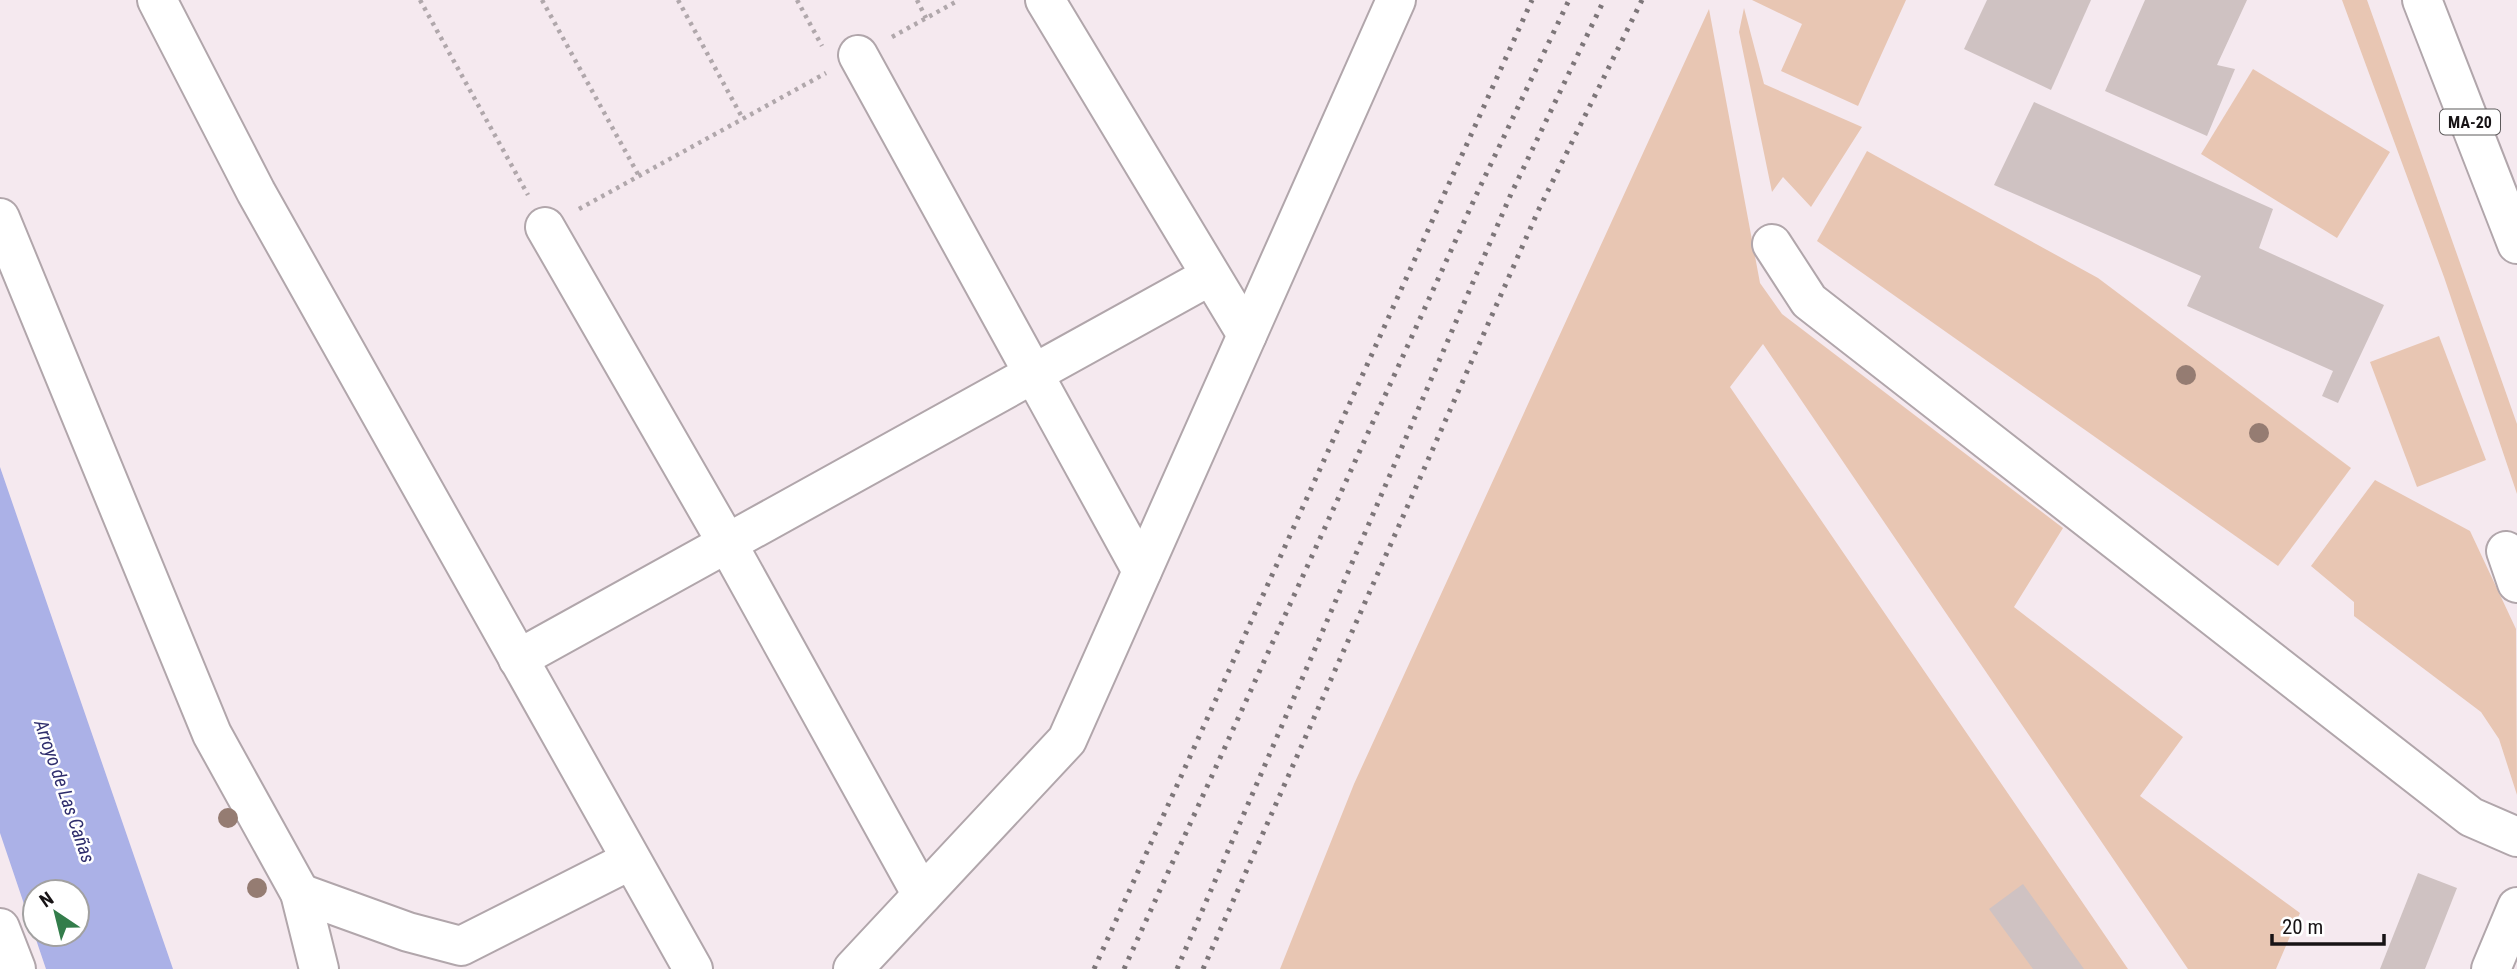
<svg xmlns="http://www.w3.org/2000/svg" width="2517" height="969" font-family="'Roboto Condensed',sans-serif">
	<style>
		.green { fill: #e8c6b3 }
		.water { fill: #abb1e7; fill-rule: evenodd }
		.building { fill: #cfc2c2 }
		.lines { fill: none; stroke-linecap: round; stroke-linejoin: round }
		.minor-casing { stroke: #b1a6ab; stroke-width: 42 }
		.highway-casing { stroke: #b1a6ab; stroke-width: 42 }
		.path { stroke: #b0a7ab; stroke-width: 4.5; stroke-dasharray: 3.5 5; stroke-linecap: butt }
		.minor { stroke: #fff; stroke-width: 38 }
		.highway { stroke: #fff; stroke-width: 38 }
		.rail { stroke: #7d7679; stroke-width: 5; stroke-dasharray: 3.5 7; stroke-linecap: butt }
		.tree { fill: #957c72 }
		.labels { text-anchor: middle; stroke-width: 5; stroke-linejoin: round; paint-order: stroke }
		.shield { fill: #fff; stroke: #5d5a5b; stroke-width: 2 }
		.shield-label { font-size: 16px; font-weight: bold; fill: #171315 }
		.water-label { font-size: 19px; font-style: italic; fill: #2e2d6c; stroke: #fff }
	</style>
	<rect width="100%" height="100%" fill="#f5e9ef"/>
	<!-- green -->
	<g class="green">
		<path d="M 1752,0 L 1906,0 L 1858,106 L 1781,71 L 1802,24 Z"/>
		<path d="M 2342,0 L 2367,0 L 2517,424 L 2517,494 L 2444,277 Z"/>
		<path d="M 1744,8 L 1764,84 L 1862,127 L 1811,207 L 1783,177 L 1772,192 L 1739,32 Z"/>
		<path d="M 1709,9 L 1760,283 L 1782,314 L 2063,528 L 2014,607 L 2183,737 L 2140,796 L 2300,913 L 2276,969 L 2188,969 L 1763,344 L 1730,387 L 2128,969 L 1280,969 L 1354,784 Z"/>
		<path d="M 2253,69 L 2390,152 L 2337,238 L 2201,154 Z"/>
		<path d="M 1867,151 L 2098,278 L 2351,468 L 2278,566 L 1817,241 Z"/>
		<path d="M 2439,336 L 2486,460 L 2417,487 L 2370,362 Z"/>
		<path d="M 2375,480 L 2470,531 L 2516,629 L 2517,795 L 2499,739 L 2481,712 L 2354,616 L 2354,602 L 2311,566 Z"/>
	</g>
	<!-- water -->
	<path class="water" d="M 0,467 L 173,969 L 46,969 L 0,833 ZM 35,892 L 77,892 L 77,934 L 35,934 Z"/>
	<!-- building -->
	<g class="building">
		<path d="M 1987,0 L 2091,0 L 2051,90 L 1964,49 Z"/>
		<path d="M 2145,0 L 2247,0 L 2217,65 L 2235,69 L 2207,136 L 2105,91 Z"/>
		<path d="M 2034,102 L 2273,209 L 2259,248 L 2384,305 L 2338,403 L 2322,396 L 2333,371 L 2187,306 L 2201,276 L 1994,185 Z"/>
		<path d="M 2418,873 L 2457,888 L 2425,969 L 2380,969 Z"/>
		<path d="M 2023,884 L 2079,962 L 2084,969 L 2033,969 L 1989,909 Z"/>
	</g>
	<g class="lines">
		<!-- minor casing -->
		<g class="minor-casing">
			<g id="minor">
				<path d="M 157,0 L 256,192 L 693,969"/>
				<path d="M 1045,0 L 1247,335"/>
				<path d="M 858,55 L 1142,571"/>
				<path d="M 0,218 L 212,734 L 300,893 L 319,969"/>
				<path d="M 545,227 L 727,543 L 922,895"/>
				<path d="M 1772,244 L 1809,301 L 2471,817 L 2517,837"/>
				<path d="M 2506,551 L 2517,583"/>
				<path d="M 518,659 L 1210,276"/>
				<path d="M 300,893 L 408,932 L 461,946 L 631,860"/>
				<path d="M 0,928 L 16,969"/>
				<path d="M 853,969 L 1067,740 L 1396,0"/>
				<path d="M 2491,969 L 2517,907"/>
			</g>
		</g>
		<!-- highway casing -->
		<g class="highway-casing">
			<path id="highway" d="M 2422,0 L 2517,244"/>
		</g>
		<!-- path -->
		<g class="path">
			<path d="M 420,0 L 528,195"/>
			<path d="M 542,0 L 639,176"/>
			<path d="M 678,0 L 743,119"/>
			<path d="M 797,0 L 822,46"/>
			<path d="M 917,0 L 926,18"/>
			<path d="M 892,37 L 959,0"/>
			<path d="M 579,209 L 826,73"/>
		</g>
		<!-- minor -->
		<use href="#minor" class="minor"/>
		<!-- highway -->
		<use href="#highway" class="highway"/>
		<!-- rail -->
		<g class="rail">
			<path d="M 1094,969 L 1532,0"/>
			<path d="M 1124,969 L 1479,189 L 1569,0"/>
			<path d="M 1177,969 L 1511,194 L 1604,0"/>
			<path d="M 1203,969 L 1538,211 L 1642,0"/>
		</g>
	</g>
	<!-- trees -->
	<g class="tree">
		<circle cx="2186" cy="375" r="10"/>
		<circle cx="2259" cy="433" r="10"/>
		<circle cx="228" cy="818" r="10"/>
		<circle cx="257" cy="888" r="10"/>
	</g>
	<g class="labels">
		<!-- shield labels -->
		<rect class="shield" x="2440" y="109.5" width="60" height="25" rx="5"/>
		<g class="shield-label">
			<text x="2470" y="128">MA-20</text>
		</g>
		<!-- water labels -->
		<g class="water-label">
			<text transform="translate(65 791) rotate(71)" y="7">Arroyo de Las Cañas</text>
		</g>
	</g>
	<!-- north arrow -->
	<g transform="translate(56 913) rotate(325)"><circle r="33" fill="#ffffff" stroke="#a2a1a1" stroke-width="2"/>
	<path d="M0-5L12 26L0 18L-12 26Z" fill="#337d4b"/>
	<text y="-10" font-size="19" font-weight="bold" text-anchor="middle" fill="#171315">N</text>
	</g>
	<!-- scale -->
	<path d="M2272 934v10h112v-10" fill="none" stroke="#171315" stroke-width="3.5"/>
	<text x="2282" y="934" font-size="21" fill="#171315" stroke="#ffffff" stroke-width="5" paint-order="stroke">20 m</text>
</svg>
